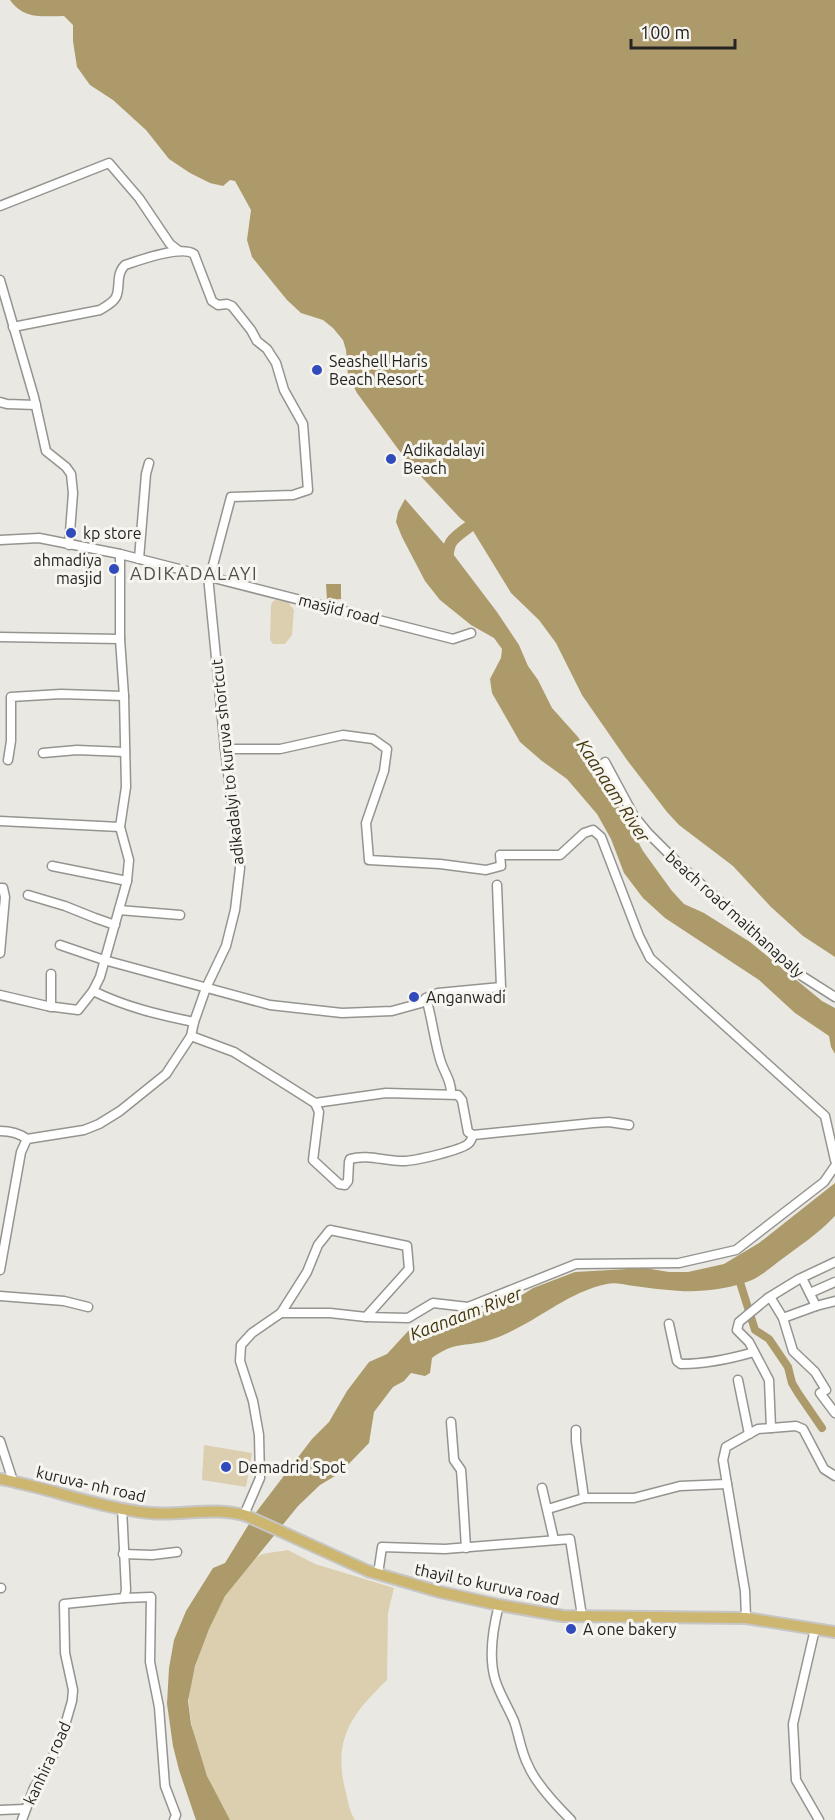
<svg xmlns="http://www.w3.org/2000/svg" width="835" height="1820" font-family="Ubuntu,sans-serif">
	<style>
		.green { fill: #dccfb0 }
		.water { fill: #ac9a6b }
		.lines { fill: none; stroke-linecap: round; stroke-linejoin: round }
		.canal { stroke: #ac9a6b; stroke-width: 8 }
		.river { stroke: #ac9a6b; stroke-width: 12 }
		.minor-casing { stroke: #96948f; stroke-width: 11 }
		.major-casing { stroke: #c6c6c6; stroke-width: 14 }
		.minor { stroke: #fff; stroke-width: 8 }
		.major { stroke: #cdb66f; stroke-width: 10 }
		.poi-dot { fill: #314bbc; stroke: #f7f5ef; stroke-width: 2 }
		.labels { text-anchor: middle; stroke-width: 6; stroke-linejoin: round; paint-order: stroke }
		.poi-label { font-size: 16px; fill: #252422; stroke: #f7f5ef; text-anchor: start }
		.street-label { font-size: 16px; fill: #252422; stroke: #f7f5ef }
		.neighbourhood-label { font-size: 18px; letter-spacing: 1.5px; fill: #504e49; stroke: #f7f5ef }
		.water-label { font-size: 18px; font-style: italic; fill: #44360f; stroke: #f7f5ef }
	</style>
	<rect width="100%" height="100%" fill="#eae8e2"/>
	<!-- green -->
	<g class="green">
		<path d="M 276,600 L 288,602 L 294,610 L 292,635 L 285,644 L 273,644 L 270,640 L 271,605 L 273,601 Z"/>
		<path d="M 204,1445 L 252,1453 L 246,1487 L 202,1480 Z"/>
		<path d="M 288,1550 L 315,1564 L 394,1588 L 388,1613 L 387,1680 C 352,1714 333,1738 345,1789 C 348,1800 349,1811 355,1820 L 230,1820 C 209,1787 192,1743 189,1704 C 187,1679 211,1618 225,1596 C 230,1587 249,1564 257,1557 C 264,1552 279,1552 288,1550 Z"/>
	</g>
	<!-- water -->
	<g class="water">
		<path d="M 10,0 L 835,0 L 835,957 L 803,936 L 771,907 L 733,866 L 679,825 L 667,812 L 627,760 L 582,695 L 556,643 L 539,620 L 511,593 L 470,526 L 460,518 L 414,469 L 398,449 L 357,393 L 348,376 L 346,350 L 343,340 L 333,328 L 323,320 L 301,313 L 287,300 L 252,257 L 247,240 L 251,210 L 235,181 L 230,180 L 223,186 L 210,183 L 190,173 L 169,159 L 146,130 L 113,100 L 90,85 L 77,67 L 73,41 L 73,25 L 64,16 C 43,16 24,20 10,0 Z"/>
		<path d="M 405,499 L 453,554 L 497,612 L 519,645 L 528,666 L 538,680 L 552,708 L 578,737 L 602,775 L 643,851 L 672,891 L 684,904 L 704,913 L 750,942 L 822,1001 L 835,1008 L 835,1054 L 831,1047 L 829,1036 L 795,1013 L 759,980 L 665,918 L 643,898 L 624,873 L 611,839 L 597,814 L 567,779 L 542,761 L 520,742 L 492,693 L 490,679 L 501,658 L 502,649 L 494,638 L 471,625 L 440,600 L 425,581 L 402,537 L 396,522 L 398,512 Z"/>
		<path d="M 326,584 L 341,584 L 341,599 L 327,600 Z"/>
		<path d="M 835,1183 L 835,1216 C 818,1234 798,1247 778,1262 C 770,1268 761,1276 752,1280 C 730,1289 703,1292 680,1291 C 665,1290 649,1288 634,1286 C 625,1285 615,1282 607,1284 C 563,1293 531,1328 487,1341 C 464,1347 455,1341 432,1358 L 430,1373 L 425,1376 L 411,1373 L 404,1381 L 393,1387 L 374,1412 L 369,1443 L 340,1473 L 320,1485 L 298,1506 L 225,1596 L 209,1629 L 195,1666 L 188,1701 L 191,1724 L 207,1776 L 230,1820 L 196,1820 L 179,1770 L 173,1746 L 167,1704 L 169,1668 L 174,1640 L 186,1611 L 213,1568 L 225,1563 L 257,1511 L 312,1439 L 329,1422 L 347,1391 L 369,1362 L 387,1354 L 410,1329 L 430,1326 L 493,1309 L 511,1302 L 533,1288 L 575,1272 L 645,1268 L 669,1272 L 688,1272 L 724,1264 L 759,1243 Z"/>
	</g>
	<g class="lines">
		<!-- canal -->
		<path class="canal" d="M 738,1276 L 755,1330 L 769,1339 L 788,1367 L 792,1383 L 798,1393 L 822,1428"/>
		<!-- river -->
		<path class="river" d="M 447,564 C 448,540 451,540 470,526"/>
		<!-- minor casing -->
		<g class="minor-casing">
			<g id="minor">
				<path d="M 0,206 L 109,163 L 139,198 L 170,244 L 179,251"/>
				<path d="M 0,280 L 34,397 L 46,451 L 66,467 L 71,474 L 73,493 L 69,545"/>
				<path d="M 13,327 L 100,310 C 106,306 113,303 116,297 C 121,287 115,275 125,265 C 140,260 181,245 194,254 L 212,301 L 218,305 L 227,304 L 232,306 L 251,330 L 257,341 L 267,349 L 276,363 L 284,390 L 303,424 L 308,490 L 293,495 L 231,497 L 212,569 L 208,576"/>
				<path d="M 0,402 L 7,404 L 36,405"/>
				<path d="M 0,540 L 39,538 L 120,554 L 453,639 L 471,633"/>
				<path d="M 139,559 L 146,474 L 149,463"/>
				<path d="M 0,637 L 120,639"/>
				<path d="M 225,749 L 280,749 L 343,735 L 373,739 L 387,749 L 384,771 L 366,823 L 369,860 L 440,864 L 486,870 L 501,866 L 500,855 L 560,855 L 584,833 L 593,830 L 601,837 L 639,936 L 650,958 L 825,1116 L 835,1160"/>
				<path d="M 43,753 L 77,750 L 125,752"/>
				<path d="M 8,760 L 11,741 L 11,697 L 61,694 L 124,696"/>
				<path d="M 605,762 L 634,816 L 648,833 L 680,865 L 802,976 L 835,997"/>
				<path d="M 0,821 L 120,827"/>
				<path d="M 52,866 L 127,881"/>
				<path d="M 0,888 L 3,888 L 5,897 L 0,953"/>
				<path d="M 28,895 L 65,906 L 95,918 L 115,925"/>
				<path d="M 119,910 L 180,915"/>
				<path d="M 60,945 L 104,960 L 270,1005 L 342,1013 L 392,1011 L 421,1003 L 426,998 L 438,993 L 501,987 L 497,885"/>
				<path d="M 93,991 C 126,1007 159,1015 194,1022"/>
				<path d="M 0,995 L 47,1006 L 78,1010 L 93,991 L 100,977 L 127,881 L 129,860 L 120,827 L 126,787 L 124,696 L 120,639 L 120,554"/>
				<path d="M 426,998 C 432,1018 434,1039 440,1059 C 443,1071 452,1081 451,1094"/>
				<path d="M 51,1007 L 51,974"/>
				<path d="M 191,1036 L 234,1052 L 315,1103 L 386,1093 L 458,1095 L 462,1100 L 468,1132 L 473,1135 L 593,1123 L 609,1122 L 629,1125"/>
				<path d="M 315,1103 L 319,1112 L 313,1160 L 339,1184 L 345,1185 L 348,1181 L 349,1162 L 350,1159 C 367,1154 385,1161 401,1161 C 411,1162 463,1150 469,1143 C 471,1141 472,1138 473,1135"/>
				<path d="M 0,1131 C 10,1131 19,1133 27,1139"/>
				<path d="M 0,1270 L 21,1152 L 27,1139 L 84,1130 L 99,1124 L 120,1111 L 166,1074 L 191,1036 L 194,1022 L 206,988 L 226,946 L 235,910 L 240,868 L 225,749 L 208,576"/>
				<path d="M 802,1278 L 816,1306"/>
				<path d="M 810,1293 L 835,1282"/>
				<path d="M 0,1296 L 64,1301 L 88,1307"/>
				<path d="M 768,1298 L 799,1279 L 835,1262"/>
				<path d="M 281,1313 L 330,1313 L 366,1317"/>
				<path d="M 783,1318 L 793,1351 L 815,1372 L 826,1390 L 820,1393 L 835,1413"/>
				<path d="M 669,1324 L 677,1361 L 681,1364 C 707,1364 730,1359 754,1352"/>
				<path d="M 738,1380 L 749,1434"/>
				<path d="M 451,1422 L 454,1460 L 461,1470 L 462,1483 L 466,1548"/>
				<path d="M 771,1428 L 769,1380 L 749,1342 L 737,1330 L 739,1322 L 768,1298 L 772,1300 L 783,1318 L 816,1306 L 835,1301"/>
				<path d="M 576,1430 L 576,1441 L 584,1498"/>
				<path d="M 0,1441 L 13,1481"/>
				<path d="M 542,1488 L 554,1540"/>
				<path d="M 548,1509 L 584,1498 L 634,1498 L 680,1486 L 727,1484"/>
				<path d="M 244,1515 L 260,1478 L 259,1435 L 253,1401 L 240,1361 L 241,1345 L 252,1333 L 281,1313 L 307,1272 L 318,1245 L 330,1230 L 407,1246 L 409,1269 L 366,1317 L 408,1318 L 433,1303 L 468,1307 L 576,1264 L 679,1263 L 736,1250 L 824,1182 L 835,1166"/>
				<path d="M 123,1554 L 152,1555 L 177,1552"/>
				<path d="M 378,1574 L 382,1547 L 445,1549 L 570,1539 L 582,1616"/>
				<path d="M 0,1588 L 1,1588"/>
				<path d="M 124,1598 L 151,1597 L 150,1662 L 159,1707 L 165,1786 L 176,1815 L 174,1820"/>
				<path d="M 499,1605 C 493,1628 488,1655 495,1679 C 499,1693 508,1707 514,1721 C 519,1735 521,1752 528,1765 C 535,1782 558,1807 571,1820"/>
				<path d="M 746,1618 L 745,1591 L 723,1460 L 726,1447 L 758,1429 L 796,1426 L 803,1429 L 824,1469 L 835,1476"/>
				<path d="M 815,1629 L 793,1724 L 796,1780 L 819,1820"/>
				<path d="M 0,1810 L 25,1809"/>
				<path d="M 22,1820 L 34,1788 L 51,1761 L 63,1732 L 72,1701 L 73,1690 L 65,1653 L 64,1604 L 124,1598 L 126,1590 L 122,1508"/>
			</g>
		</g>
		<!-- major casing -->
		<g class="major-casing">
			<path id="major" d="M 0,1479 C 50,1488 99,1508 150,1513 C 182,1516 215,1506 247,1516 L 368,1571 L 440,1592 L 499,1605 L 563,1616 L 746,1618 L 835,1632"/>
		</g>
		<!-- minor -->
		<use href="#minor" class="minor"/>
		<!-- major -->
		<use href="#major" class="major"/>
	</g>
	<!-- markers -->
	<g class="poi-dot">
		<circle cx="317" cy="370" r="6"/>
		<circle cx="391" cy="459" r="6"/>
		<circle cx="71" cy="533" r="6"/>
		<circle cx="114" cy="569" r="6"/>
		<circle cx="414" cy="997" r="6"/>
		<circle cx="226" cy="1467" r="6"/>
		<circle cx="571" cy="1629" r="6"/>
	</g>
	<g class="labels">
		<!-- poi labels -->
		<g class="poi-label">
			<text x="329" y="367">Seashell Haris<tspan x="329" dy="18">Beach Resort</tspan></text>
			<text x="403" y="456">Adikadalayi<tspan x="403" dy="18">Beach</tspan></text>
			<text x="83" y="539">kp store</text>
			<text x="102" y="566" text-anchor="end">ahmadiya<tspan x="102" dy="18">masjid</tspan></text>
			<text x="426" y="1003">Anganwadi</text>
			<text x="238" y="1473">Demadrid Spot</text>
			<text x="583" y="1635">A one bakery</text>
		</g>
		<!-- street labels -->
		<g class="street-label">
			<text transform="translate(339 609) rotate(14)" y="6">masjid road</text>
			<text transform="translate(227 762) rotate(-96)" y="6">adikadalyi to kuruva shortcut</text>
			<text transform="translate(735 914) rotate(42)" y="6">beach road maithanapaly</text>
			<text transform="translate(91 1484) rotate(13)" y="6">kuruva- nh road</text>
			<text transform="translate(487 1584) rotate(12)" y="6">thayil to kuruva road</text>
			<text transform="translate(47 1763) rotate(-65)" y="6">kanhira road</text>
		</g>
		<!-- neighbourhood labels -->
		<g class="neighbourhood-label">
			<text x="194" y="580">ADIKADALAYI</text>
		</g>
		<!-- water labels -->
		<g class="water-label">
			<text transform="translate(613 791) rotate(57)" y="6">Kaanaam River</text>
			<text transform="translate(466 1314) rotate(-21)" y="6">Kaanaam River</text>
		</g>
	</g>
	<!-- scale -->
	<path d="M631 39v9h104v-9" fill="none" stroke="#252422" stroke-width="3"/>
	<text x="640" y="39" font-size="18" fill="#252422" stroke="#f7f5ef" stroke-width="4.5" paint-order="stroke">100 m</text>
</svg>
